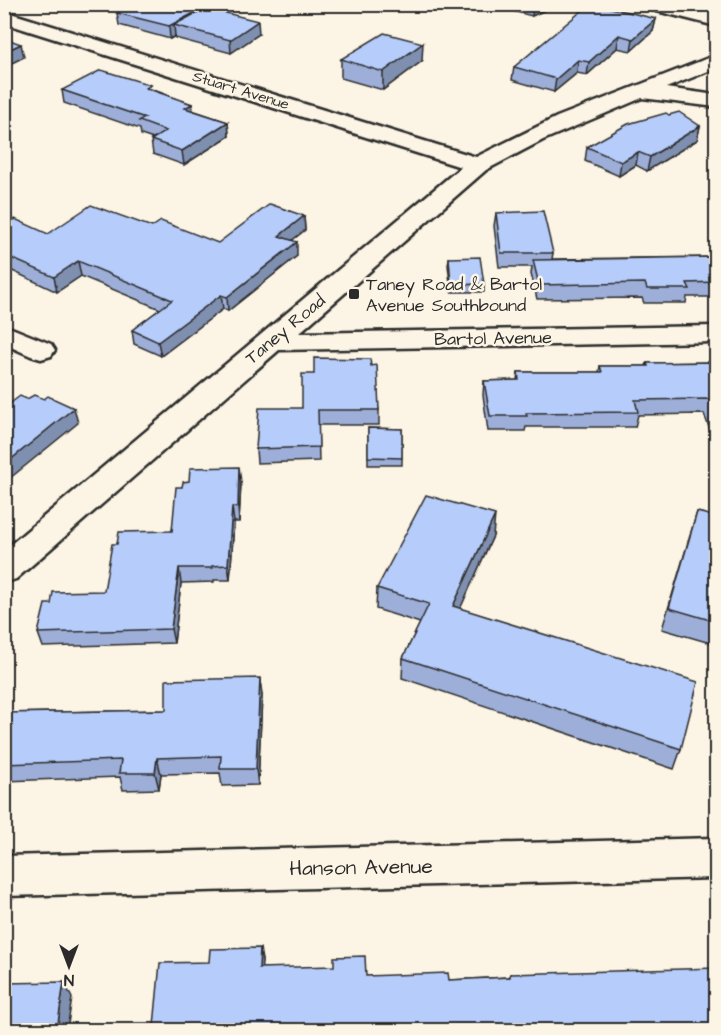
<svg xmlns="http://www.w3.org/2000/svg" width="721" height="1035" font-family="'Architects Daughter',sans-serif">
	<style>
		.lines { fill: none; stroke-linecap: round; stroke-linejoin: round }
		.street-casing { stroke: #2b2b2b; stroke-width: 5 }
		.street { fill: #fcf5e5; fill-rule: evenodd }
		.wall { fill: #9dafd8; stroke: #2b2b2b; stroke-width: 1.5 }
		.shaded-wall { fill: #7f8fb0; stroke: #2b2b2b; stroke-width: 1.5 }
		.building { fill: #b6ccfb; stroke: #2b2b2b; stroke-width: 1.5 }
		.poi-dot { fill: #2b2b2b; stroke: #fcf5e5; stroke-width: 2 }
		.labels { text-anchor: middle; stroke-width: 5; stroke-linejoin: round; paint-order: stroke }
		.far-street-label { font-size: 15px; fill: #2b2b2b; stroke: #fcf5e5 }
		.poi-label { font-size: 18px; fill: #2b2b2b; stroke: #fcf5e5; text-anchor: start }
		.street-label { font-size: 18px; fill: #2b2b2b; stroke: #fcf5e5 }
		.near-street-label { font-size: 21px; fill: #2b2b2b; stroke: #fcf5e5 }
	</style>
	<rect width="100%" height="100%" fill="#fcf5e5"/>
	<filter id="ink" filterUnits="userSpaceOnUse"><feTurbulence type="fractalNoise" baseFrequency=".0167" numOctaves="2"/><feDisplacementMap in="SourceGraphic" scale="12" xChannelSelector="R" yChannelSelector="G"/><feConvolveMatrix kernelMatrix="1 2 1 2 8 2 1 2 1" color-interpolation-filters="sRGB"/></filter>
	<g filter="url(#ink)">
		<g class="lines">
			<!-- street casing -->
			<g class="street-casing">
				<g id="street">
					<path d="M 643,4 L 676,4 L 716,14 L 716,26 L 645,8 Z"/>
					<path d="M 4,11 L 476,157 L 557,117 L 716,55 L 716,68 L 666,88 L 716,95 L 716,107 L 642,98 L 543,140 L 486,170 L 299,333 L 716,326 L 716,342 L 279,350 L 16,579 L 4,583 L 4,550 L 461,167 L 4,23 Z"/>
					<path d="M 4,325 L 51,344 L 55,350 L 51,356 L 41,359 L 31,356 L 4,344 Z"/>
					<path d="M 716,838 L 716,878 L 4,896 L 4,856 Z"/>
				</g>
			</g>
			<!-- street -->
			<use href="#street" class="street"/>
		</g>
		<!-- wall -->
		<g class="wall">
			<path d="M 484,4 L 558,4 L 532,16 Z"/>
			<path d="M 200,10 L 200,12 L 259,34 L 231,53 L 175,38 L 175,36 L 170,39 L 119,25 L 117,13 Z"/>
			<path d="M 656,19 L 653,31 L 631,51 L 617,48 L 587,75 L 577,73 L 554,92 L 512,80 L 514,67 Z"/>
			<path d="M 341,59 L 422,61 L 383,90 L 341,78 Z"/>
			<path d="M 151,89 L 192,104 L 192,110 L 228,122 L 229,136 L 184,165 L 153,154 L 151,140 L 153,139 L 141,135 L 140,129 L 64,103 L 62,90 Z"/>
			<path d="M 669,115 L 700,126 L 697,140 L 647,171 L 636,165 L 619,176 L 585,161 L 587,147 Z"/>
			<path d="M 496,213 L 553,253 L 552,259 L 717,257 L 717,297 L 687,297 L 686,303 L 644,303 L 642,298 L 537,299 L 531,274 L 532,267 L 499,267 L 494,226 Z"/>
			<path d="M 304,216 L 305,230 L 292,240 L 297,256 L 228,311 L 223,309 L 161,356 L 134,344 L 132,330 L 160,309 L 81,276 L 57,292 L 4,267 L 4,221 L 48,234 L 152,227 L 218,243 Z"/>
			<path d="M 449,258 L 484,284 L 484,292 L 451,292 L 448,265 Z"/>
			<path d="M 717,362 L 717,430 L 710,430 L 704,414 L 638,415 L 635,427 L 526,427 L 525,431 L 488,431 L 483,395 L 484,381 L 517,380 L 518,372 L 599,372 L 600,366 L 646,366 L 647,363 Z"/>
			<path d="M 371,366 L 379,410 L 379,425 L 318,425 L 319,461 L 257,463 L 256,449 L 302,408 L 314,374 Z"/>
			<path d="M 368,428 L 402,429 L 402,465 L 368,465 Z"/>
			<path d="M 189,481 L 241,482 L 239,522 L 234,522 L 230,580 L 214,580 L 214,582 L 181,583 L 174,643 L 43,647 L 38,633 L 51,604 L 104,591 L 117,544 L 172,531 L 182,487 Z"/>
			<path d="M 697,512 L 717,517 L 717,645 L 662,629 Z"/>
			<path d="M 493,536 L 460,608 L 681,749 L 674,769 L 402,678 L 403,658 L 420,623 L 376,609 L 377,588 Z"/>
			<path d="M 262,695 L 258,785 L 222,786 L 220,773 L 161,774 L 159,789 L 123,790 L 120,777 L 4,781 L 4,713 L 166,710 Z"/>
			<path d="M 262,960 L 261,968 L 366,976 L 449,980 L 509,977 L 510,974 L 717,1030 L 155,1030 L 154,1026 L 209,962 Z"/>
		</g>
		<!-- shaded-wall -->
		<g class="shaded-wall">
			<path d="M 558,4 L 532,16 L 533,5 Z"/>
			<path d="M 200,10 L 201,22 L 174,25 L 175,36 L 170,39 L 169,26 Z"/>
			<path d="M 656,19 L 653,31 L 631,51 L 633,39 Z"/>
			<path d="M 258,21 L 259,34 L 231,53 L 230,40 Z"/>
			<path d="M 619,35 L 617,48 L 587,75 L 589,62 Z"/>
			<path d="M 423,43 L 422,61 L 383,90 L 383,72 Z"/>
			<path d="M 21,44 L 24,57 L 4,67 L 4,52 Z"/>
			<path d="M 578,60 L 577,73 L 554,92 L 556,79 Z"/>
			<path d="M 192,104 L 193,117 L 185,108 Z"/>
			<path d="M 228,122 L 229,136 L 184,165 L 182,151 Z"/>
			<path d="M 700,126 L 697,140 L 647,171 L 650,157 Z"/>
			<path d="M 638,152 L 636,165 L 619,176 L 621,162 Z"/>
			<path d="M 304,216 L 305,230 L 280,250 L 279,236 Z"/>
			<path d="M 297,242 L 297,256 L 228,311 L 227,297 Z"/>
			<path d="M 78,261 L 81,276 L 57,292 L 54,277 Z"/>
			<path d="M 221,295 L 223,309 L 161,356 L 158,342 Z"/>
			<path d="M 74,408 L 78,423 L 4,483 L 4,465 Z"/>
			<path d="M 239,467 L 241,482 L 239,522 L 238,507 Z"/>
			<path d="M 232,507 L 234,522 L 230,580 L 228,565 Z"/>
			<path d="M 495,515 L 493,536 L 452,627 L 453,606 Z"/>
			<path d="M 179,568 L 181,583 L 174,643 L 171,629 Z"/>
			<path d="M 260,678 L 262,695 L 258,785 L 256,769 Z"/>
			<path d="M 157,758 L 161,774 L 159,789 L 155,773 Z"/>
			<path d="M 260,948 L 262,960 L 261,980 L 259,968 Z"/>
			<path d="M 64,982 L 72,998 L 67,1030 L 57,1030 Z"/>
		</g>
		<!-- building -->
		<g class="building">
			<path d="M 135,4 L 181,4 L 200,10 L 169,26 L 117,13 Z"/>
			<path d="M 590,4 L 595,4 L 656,19 L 633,39 L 619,35 L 589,62 L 578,60 L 556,79 L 514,67 Z"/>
			<path d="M 206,8 L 258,21 L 230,40 L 174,25 Z"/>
			<path d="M 384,33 L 423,43 L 383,72 L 341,59 Z"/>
			<path d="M 4,38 L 21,44 L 4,52 Z"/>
			<path d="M 101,70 L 151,85 L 146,88 L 192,104 L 185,108 L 228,122 L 182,151 L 151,140 L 166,131 L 139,121 L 145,118 L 62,90 Z"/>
			<path d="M 679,112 L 700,126 L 650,157 L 638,152 L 621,162 L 587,147 L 628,124 L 666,113 L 669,115 Z"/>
			<path d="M 270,204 L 304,216 L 279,236 L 297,242 L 227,297 L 221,295 L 158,342 L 132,330 L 172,300 L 78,261 L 54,277 L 4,255 L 4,221 L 9,223 L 15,219 L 48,234 L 91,205 L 152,227 L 161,221 L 218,243 Z"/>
			<path d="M 543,211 L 553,253 L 501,253 L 496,213 Z"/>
			<path d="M 480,257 L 484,284 L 451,285 L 449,258 Z"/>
			<path d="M 717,257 L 717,282 L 687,283 L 690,289 L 647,289 L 645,283 L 539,285 L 533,260 Z"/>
			<path d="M 314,358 L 370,359 L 371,366 L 377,365 L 379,410 L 318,410 L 319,447 L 256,449 L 259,408 L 302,408 L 302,374 L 314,374 Z"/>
			<path d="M 717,362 L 717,416 L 715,416 L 709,399 L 635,400 L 638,412 L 526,413 L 527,416 L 490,416 L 484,381 L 519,380 L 518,372 L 602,372 L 600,366 L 648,366 L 647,363 Z"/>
			<path d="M 34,395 L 44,399 L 48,396 L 74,408 L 4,465 L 4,424 L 6,423 L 4,422 L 4,408 L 20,396 L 27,399 Z"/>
			<path d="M 368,428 L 402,429 L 402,458 L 368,457 Z"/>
			<path d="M 239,467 L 238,507 L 232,507 L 228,565 L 212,566 L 212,568 L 179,568 L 171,629 L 38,633 L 45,604 L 51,604 L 53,592 L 104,591 L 112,544 L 117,544 L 119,532 L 172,531 L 176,487 L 182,487 L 183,482 L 189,481 L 190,468 Z"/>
			<path d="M 426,495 L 495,515 L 453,606 L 698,682 L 681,749 L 403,658 L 429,604 L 377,588 Z"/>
			<path d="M 697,512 L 717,517 L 717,622 L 669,608 Z"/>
			<path d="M 260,678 L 256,769 L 220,769 L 221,756 L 157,758 L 155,773 L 119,773 L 121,760 L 4,764 L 4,713 L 166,710 L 166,680 Z"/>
			<path d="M 260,948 L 259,968 L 334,966 L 334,957 L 365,956 L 366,976 L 448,973 L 449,980 L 510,977 L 510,974 L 717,968 L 717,1030 L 302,1030 L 302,1027 L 229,1030 L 229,1025 L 154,1026 L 160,963 L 209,962 L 210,949 Z"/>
			<path d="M 64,982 L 57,1030 L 4,1030 L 4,983 Z"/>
		</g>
	</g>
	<!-- markers -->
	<rect class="poi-dot" x="348" y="288" width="12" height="12" rx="3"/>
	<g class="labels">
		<!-- far-street labels -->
		<g class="far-street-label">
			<text transform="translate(241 90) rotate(17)" y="5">Stuart Avenue</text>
		</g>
		<!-- poi labels -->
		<g class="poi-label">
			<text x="366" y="290">Taney Road &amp; Bartol<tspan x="366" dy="21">Avenue Southbound</tspan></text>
		</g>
		<!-- street labels -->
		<g class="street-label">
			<text transform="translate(285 329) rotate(-40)" y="6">Taney Road</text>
			<text transform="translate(493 338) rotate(-1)" y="6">Bartol Avenue</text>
		</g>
		<!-- near-street labels -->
		<g class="near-street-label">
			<text transform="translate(361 867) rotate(-1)" y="7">Hanson Avenue</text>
		</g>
	</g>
	<!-- margin -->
	<rect width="721" height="1035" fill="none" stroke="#fcf5e5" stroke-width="24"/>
	<rect x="12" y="12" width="697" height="1011" fill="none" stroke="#2b2b2b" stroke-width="2" filter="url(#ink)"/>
	<!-- north arrow -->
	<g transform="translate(69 966) rotate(180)" stroke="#fcf5e5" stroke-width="4.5" paint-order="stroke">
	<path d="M0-4.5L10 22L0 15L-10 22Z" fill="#2b2b2b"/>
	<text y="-9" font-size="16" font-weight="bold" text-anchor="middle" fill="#2b2b2b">N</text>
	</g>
</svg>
